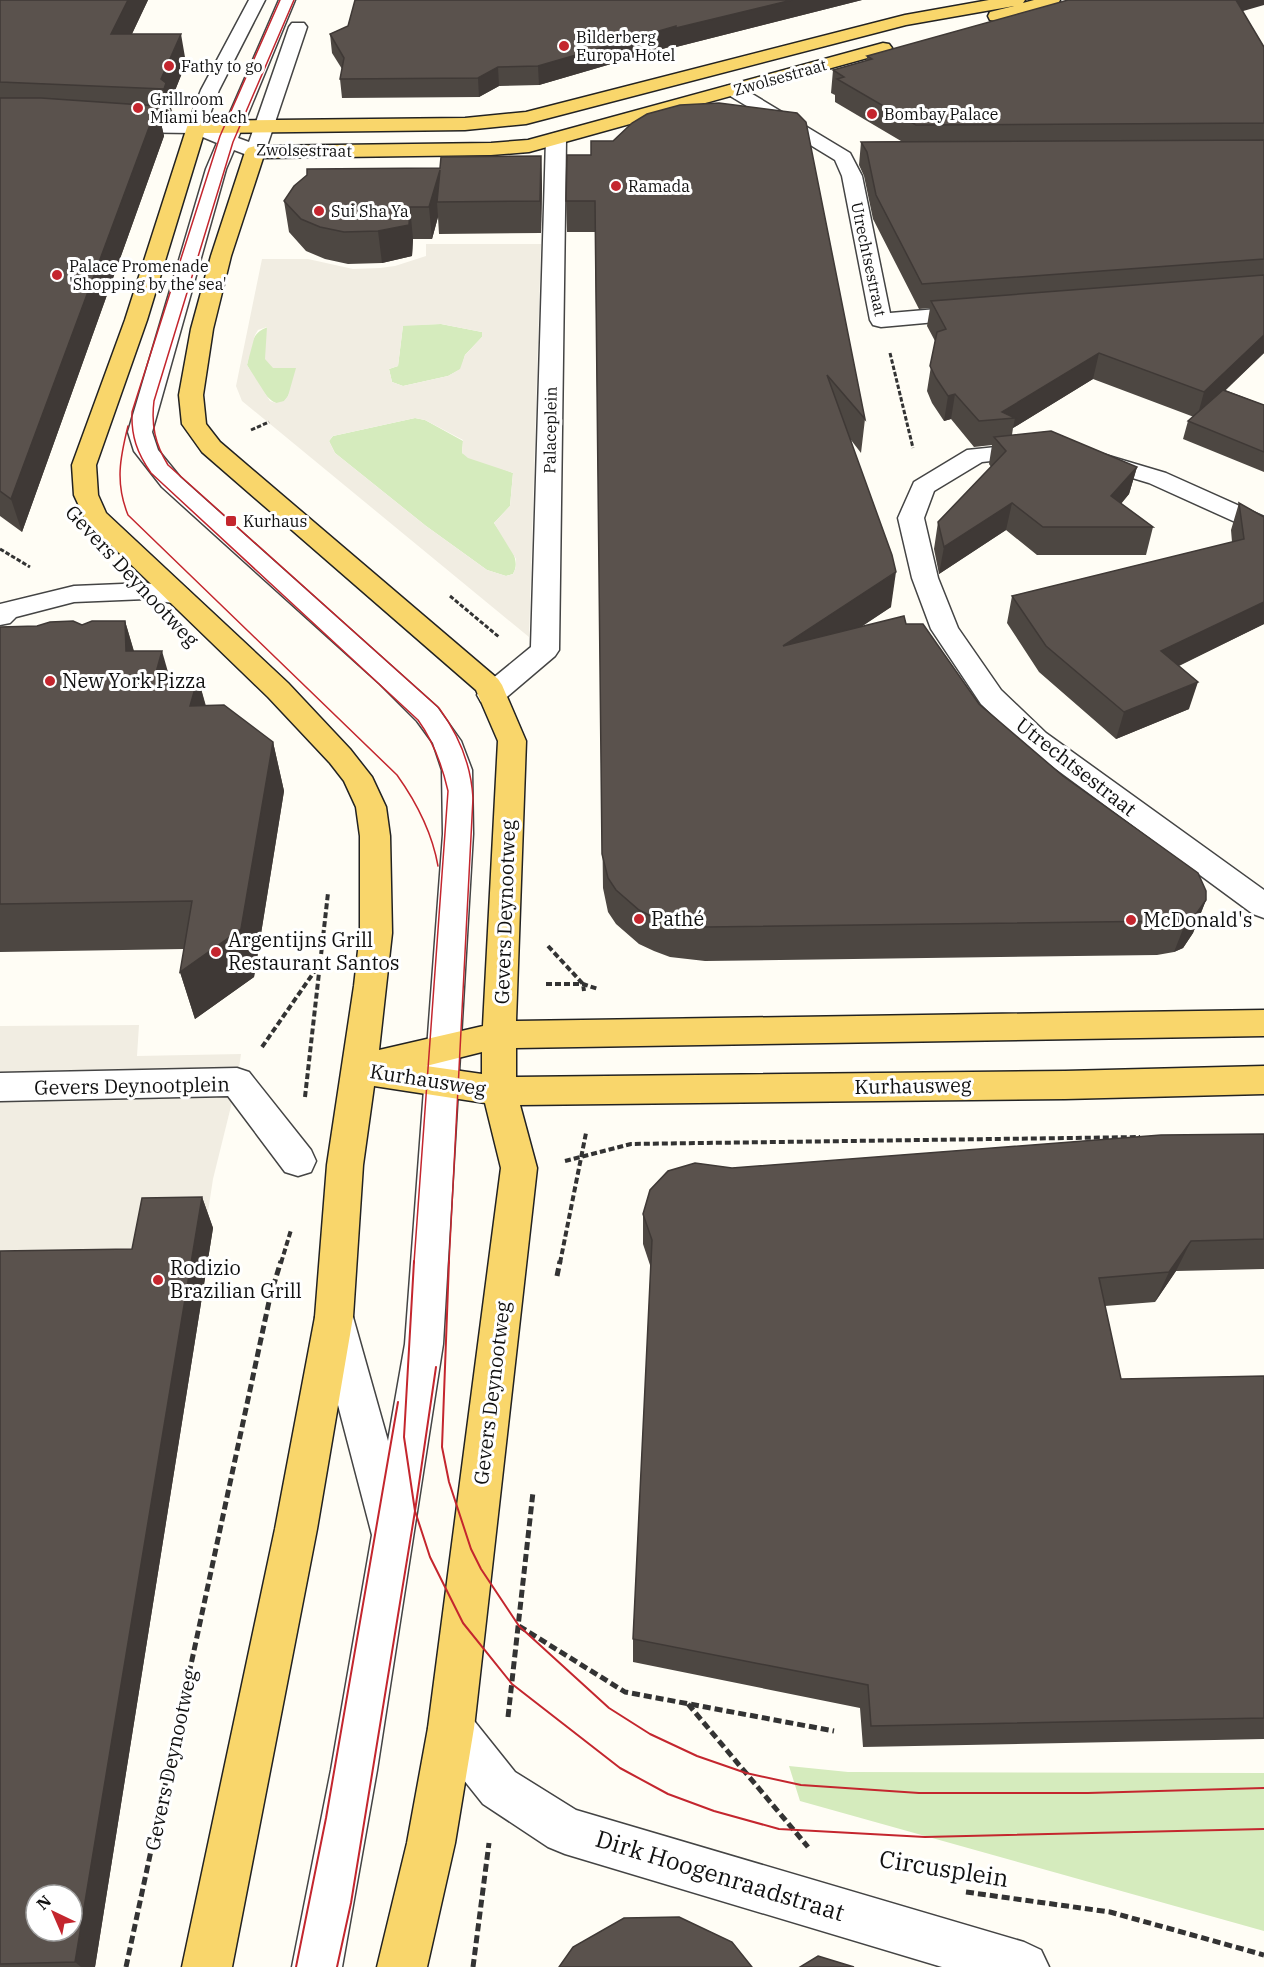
<svg xmlns="http://www.w3.org/2000/svg" width="1264" height="1967" font-family="'IBM Plex Serif',serif">
	<style>
		.green { fill: #d5ebbd }
		.plaza { fill: #f1ede2; fill-rule: evenodd }
		.lines { fill: none; stroke-linecap: round; stroke-linejoin: round }
		.minor-casing { stroke: #444; stroke-width: 3 }
		.major-casing { stroke: #222; stroke-width: 3 }
		.path-far2 { stroke: #333; stroke-width: 3; stroke-dasharray: 4.5 2; stroke-linecap: butt }
		.path-far1 { stroke: #333; stroke-width: 4; stroke-dasharray: 6 3; stroke-linecap: butt }
		.path { stroke: #333; stroke-width: 5; stroke-dasharray: 8 4; stroke-linecap: butt }
		.minor { fill: #fff; fill-rule: evenodd }
		.major { fill: #f9d66b; fill-rule: evenodd }
		.tram-far1 { stroke: #c4262e; stroke-width: 1.5 }
		.tram { stroke: #c4262e; stroke-width: 2 }
		.wall { fill: #4d4742 }
		.shaded-wall { fill: #3f3936 }
		.building { fill: #5a524d; stroke: #3f3936; stroke-width: 1.5; fill-rule: evenodd }
		.poi-dot { fill: #c4262e; stroke: #fff; stroke-width: 2 }
		.labels { text-anchor: middle; stroke-width: 6; stroke-linejoin: round; paint-order: stroke }
		.far-poi-label { font-size: 16px; fill: #111; stroke: #fff; text-anchor: start }
		.far-street-label { font-size: 16px; fill: #111; stroke: #fff }
		.street-label { font-size: 20px; fill: #111; stroke: #fff }
		.poi-label { font-size: 20px; fill: #111; stroke: #fff; text-anchor: start }
		.near-street-label { font-size: 24px; fill: #111; stroke: #fff }
	</style>
	<rect width="100%" height="100%" fill="#fffdf5"/>
	<!-- green -->
	<g class="green">
		<path d="M 441,324 L 482,332 L 482,337 L 465,355 L 461,369 L 448,376 L 403,386 L 392,382 L 389,369 L 398,366 L 403,325 Z"/>
		<path d="M 268,327 L 297,368 C 294,376 293,388 288,396 C 275,421 253,375 247,365 C 251,348 250,333 268,327 Z"/>
		<path d="M 415,418 L 425,420 L 463,441 L 462,453 L 513,473 L 510,506 L 494,523 C 503,537 523,558 513,574 L 506,576 L 487,570 L 426,526 L 335,453 L 329,441 L 333,436 Z"/>
		<path d="M 789,1766 L 848,1772 L 1264,1773 L 1264,1931 L 800,1801 Z"/>
	</g>
	<!-- plaza -->
	<g class="plaza">
		<path d="M 426,244 L 541,244 L 529,637 L 242,401 L 236,386 L 262,259 L 308,259 L 353,269 L 380,268 L 395,266 L 426,256 ZM 441,324 L 482,332 L 482,337 L 465,355 L 460,369 L 448,376 L 403,386 L 392,382 L 389,369 L 398,366 L 403,326 ZM 267,327 L 265,359 L 273,368 L 296,368 L 288,396 L 284,401 L 276,403 L 270,401 L 247,365 L 255,335 L 258,330 ZM 415,418 L 425,420 L 463,440 L 462,453 L 468,458 L 513,473 L 510,506 L 494,523 L 516,559 L 516,567 L 513,574 L 506,576 L 487,570 L 426,526 L 335,453 L 329,441 L 333,436 Z"/>
		<path d="M 139,1025 L 137,1056 L 241,1054 L 237,1082 L 213,1179 L 206,1225 L 138,1275 L 40,1273 L 45,1250 L 0,1251 L 0,1026 Z"/>
	</g>
	<g class="lines">
		<!-- minor casing -->
		<g class="minor-casing">
			<g id="minor">
				<path d="M 249,0 L 265,0 L 219,90 L 206,125 L 222,131 L 279,0 L 295,0 L 238,138 L 249,142 L 289,27 L 292,23 L 304,23 L 307,27 L 265,152 L 262,156 L 255,158 L 234,150 L 226,169 L 152,432 L 158,450 L 180,477 L 437,707 L 461,741 L 472,770 L 473,834 L 443,1344 L 377,1770 L 342,1967 L 292,1967 L 331,1770 L 372,1535 L 315,1317 L 320,1305 L 334,1300 L 348,1305 L 353,1317 L 388,1441 L 405,1344 L 443,834 L 442,770 L 433,743 L 417,721 L 380,684 L 162,487 L 134,451 L 128,432 L 206,169 L 217,143 L 193,133 L 117,132 L 110,130 L 108,126 L 110,122 L 117,120 L 189,121 L 201,90 Z"/>
				<path d="M 733,85 L 739,86 L 850,153 L 862,176 L 890,313 L 972,306 L 980,308 L 983,313 L 980,318 L 881,327 L 873,325 L 870,320 L 842,176 L 835,160 L 727,94 L 724,90 L 727,86 Z"/>
				<path d="M 556,133 L 563,135 L 566,139 L 559,650 L 555,656 L 501,702 L 491,704 L 481,702 L 477,695 L 481,688 L 531,647 L 546,139 L 549,135 Z"/>
				<path d="M 1035,443 L 1044,445 L 1047,450 L 1044,455 L 982,462 L 934,491 L 924,518 L 938,578 L 958,628 L 1001,690 L 1046,733 L 1264,890 L 1264,918 L 1253,914 L 1026,747 L 981,704 L 931,629 L 912,578 L 898,518 L 914,482 L 967,450 Z"/>
				<path d="M 1092,451 L 1166,473 L 1253,512 L 1264,517 L 1264,535 L 1149,483 L 1083,463 L 1080,458 L 1083,453 Z"/>
				<path d="M 146,583 L 188,590 L 192,596 L 188,602 L 179,604 L 146,599 L 74,602 L 16,617 L 10,623 L 0,625 L 0,604 L 74,586 Z"/>
				<path d="M 237,1068 L 249,1072 L 311,1150 L 316,1161 L 311,1172 L 298,1176 L 285,1172 L 228,1096 L 0,1101 L 0,1073 Z"/>
				<path d="M 451,1705 L 467,1712 L 515,1772 L 576,1810 L 1024,1942 L 1041,1950 L 1049,1967 L 942,1967 L 565,1854 L 548,1847 L 483,1804 L 435,1744 L 428,1728 L 435,1712 Z"/>
			</g>
		</g>
		<!-- major casing -->
		<g class="major-casing">
			<path id="major" d="M 989,0 L 1025,0 L 1023,3 L 1034,0 L 1060,0 L 1058,4 L 996,21 L 990,20 L 988,16 L 990,12 L 1014,6 L 906,25 L 526,124 L 465,130 L 204,133 L 147,320 L 96,465 L 98,495 L 106,513 L 288,683 L 350,749 L 372,777 L 386,807 L 390,836 L 392,933 L 379,1050 L 483,1026 L 498,741 L 476,690 L 202,452 L 182,424 L 179,395 L 191,329 L 211,256 L 245,152 L 248,148 L 255,146 L 491,143 L 528,140 L 883,43 L 889,44 L 892,48 L 889,52 L 529,152 L 491,155 L 263,158 L 231,256 L 213,329 L 203,395 L 206,424 L 220,442 L 498,679 L 502,685 L 526,741 L 516,1021 L 1264,1010 L 1264,1036 L 516,1048 L 516,1077 L 1065,1071 L 1264,1066 L 1264,1094 L 1065,1099 L 520,1105 L 537,1168 L 474,1728 L 455,1843 L 427,1967 L 377,1967 L 407,1843 L 428,1728 L 501,1168 L 485,1103 L 374,1086 L 363,1165 L 353,1317 L 317,1529 L 232,1967 L 182,1967 L 275,1529 L 315,1317 L 327,1165 L 354,986 L 360,933 L 360,836 L 356,807 L 344,781 L 330,763 L 268,697 L 86,521 L 74,495 L 72,465 L 125,320 L 187,127 L 189,123 L 196,121 L 465,118 L 526,112 L 905,15 ZM 482,1052 L 482,1074 L 426,1066 Z"/>
		</g>
		<!-- path-far2 -->
		<g class="path-far2">
			<path d="M 890,353 L 913,448"/>
			<path d="M 251,430 L 269,422"/>
			<path d="M 0,549 L 30,567"/>
			<path d="M 450,596 L 499,637"/>
		</g>
		<!-- path-far1 -->
		<g class="path-far1">
			<path d="M 548,946 L 583,984 L 584,991"/>
			<path d="M 546,984 L 583,984 L 598,989"/>
			<path d="M 262,1047 L 321,962"/>
			<path d="M 305,1097 L 328,893"/>
			<path d="M 565,1161 L 631,1144 L 1140,1137"/>
			<path d="M 281,1263 L 291,1230"/>
			<path d="M 560,1263 L 586,1133"/>
		</g>
		<!-- path -->
		<g class="path">
			<path d="M 557,1276 L 560,1261"/>
			<path d="M 519,1626 L 625,1692 L 834,1731"/>
			<path d="M 688,1704 L 808,1847"/>
			<path d="M 508,1717 L 533,1492"/>
			<path d="M 966,1892 L 1110,1912 L 1264,1955"/>
			<path d="M 126,1967 L 270,1297 L 281,1261"/>
			<path d="M 473,1967 L 489,1843"/>
		</g>
		<!-- minor -->
		<use href="#minor" class="minor"/>
		<!-- major -->
		<use href="#major" class="major"/>
		<!-- tram-far1 -->
		<g class="tram-far1">
			<path d="M 280,0 L 220,136 L 132,412 C 131,436 137,453 151,473 L 418,720 C 434,742 442,765 448,791 L 414,1263"/>
			<path d="M 294,0 L 233,142 L 154,401 C 151,425 155,444 168,465 L 439,708 C 459,735 471,764 473,798 L 449,1263"/>
			<path d="M 128,426 C 120,458 115,483 128,515 L 397,775 C 417,803 432,832 438,866"/>
		</g>
		<!-- tram -->
		<g class="tram">
			<path d="M 414,1261 L 404,1437 L 415,1511 L 430,1557 L 463,1623 L 512,1684 L 620,1768 L 668,1794 L 714,1811 L 779,1829 L 925,1837 L 1264,1829"/>
			<path d="M 449,1261 L 442,1447 L 449,1482 L 471,1549 L 481,1569 L 519,1626 L 609,1708 L 650,1734 L 697,1756 L 746,1773 L 801,1785 L 919,1793 L 1088,1793 L 1264,1788"/>
			<path d="M 296,1967 L 326,1818 L 398,1402"/>
			<path d="M 337,1967 L 351,1903 L 415,1511 L 436,1367"/>
		</g>
	</g>
	<!-- wall -->
	<g class="wall">
		<path d="M 0,0 L 148,0 L 132,34 L 186,63 L 170,103 L 172,113 L 170,119 L 160,119 L 164,136 L 22,532 L 0,516 Z"/>
		<path d="M 355,0 L 862,0 L 676,47 L 676,45 L 539,85 L 499,86 L 479,97 L 342,98 L 340,79 L 342,69 L 332,53 L 330,34 L 348,26 Z"/>
		<path d="M 1242,11 L 1264,47 L 1264,353 L 1225,390 L 1264,405 L 1264,472 L 1183,439 L 1188,421 L 1194,417 L 1093,379 L 1013,428 L 1012,435 L 1137,467 L 1129,494 L 1121,504 L 1153,527 L 1146,555 L 1037,555 L 1006,530 L 939,574 L 934,549 L 938,522 L 991,467 L 989,464 L 992,445 L 974,447 L 951,419 L 944,421 L 932,403 L 927,391 L 935,341 L 927,326 L 930,308 L 919,309 L 873,219 L 864,176 L 859,165 L 861,142 L 901,141 L 835,102 L 835,95 L 831,93 L 833,70 L 867,61 L 867,56 Z"/>
		<path d="M 632,123 L 865,419 L 861,453 L 851,440 L 891,607 L 861,627 L 906,624 L 979,704 L 1206,900 L 1193,933 L 1183,948 L 1174,952 L 1157,955 L 705,961 L 670,957 L 654,951 L 639,944 L 616,924 L 608,912 L 603,888 L 595,232 L 567,232 L 566,201 L 591,155 L 613,141 Z"/>
		<path d="M 541,156 L 542,187 L 541,233 L 439,234 L 438,217 L 432,239 L 413,239 L 412,256 L 382,263 L 348,264 L 325,259 L 306,251 L 289,232 L 284,201 L 440,168 Z"/>
		<path d="M 1239,503 L 1264,517 L 1264,624 L 1179,666 L 1189,709 L 1116,739 L 1039,672 L 1007,623 L 1012,596 L 1232,542 L 1231,530 Z"/>
		<path d="M 125,621 L 134,651 L 169,677 L 198,678 L 206,706 L 273,742 L 284,791 L 254,977 L 195,1019 L 180,972 L 184,949 L 0,952 L 0,627 L 82,625 Z"/>
		<path d="M 1264,1134 L 1264,1269 L 1176,1271 L 1155,1302 L 1105,1306 L 1121,1379 L 1264,1376 L 1264,1739 L 863,1747 L 860,1708 L 633,1662 L 633,1639 L 651,1268 L 643,1244 L 643,1214 L 732,1168 Z"/>
		<path d="M 202,1197 L 213,1228 L 95,1967 L 0,1967 L 0,1251 L 132,1249 Z"/>
	</g>
	<!-- shaded-wall -->
	<g class="shaded-wall">
		<path d="M 128,0 L 148,0 L 118,63 L 111,34 Z"/>
		<path d="M 792,0 L 862,0 L 676,47 L 676,28 Z"/>
		<path d="M 1230,0 L 1264,0 L 1264,5 L 1226,16 Z"/>
		<path d="M 676,26 L 676,45 L 539,85 L 538,66 Z"/>
		<path d="M 181,34 L 186,63 L 170,103 L 172,113 L 170,119 L 161,79 Z"/>
		<path d="M 498,67 L 499,86 L 479,97 L 478,78 Z"/>
		<path d="M 157,106 L 164,136 L 22,532 L 11,499 Z"/>
		<path d="M 541,156 L 542,187 L 541,233 L 540,201 Z"/>
		<path d="M 440,170 L 437,202 L 438,217 L 432,239 L 429,207 Z"/>
		<path d="M 410,207 L 413,239 L 412,256 L 382,263 L 378,231 Z"/>
		<path d="M 1264,335 L 1264,353 L 1197,418 L 1204,392 Z"/>
		<path d="M 1099,353 L 1093,379 L 1013,428 L 1015,418 L 1002,412 Z"/>
		<path d="M 955,394 L 951,419 L 944,421 L 948,396 Z"/>
		<path d="M 1137,467 L 1129,494 L 1104,523 L 1111,496 Z"/>
		<path d="M 1012,503 L 1006,530 L 939,574 L 944,547 Z"/>
		<path d="M 896,572 L 891,607 L 780,680 L 783,646 Z"/>
		<path d="M 1264,602 L 1264,624 L 1153,678 L 1161,651 Z"/>
		<path d="M 125,621 L 139,670 L 126,651 Z"/>
		<path d="M 162,651 L 176,700 L 155,676 Z"/>
		<path d="M 198,678 L 211,727 L 190,706 Z"/>
		<path d="M 1198,682 L 1189,709 L 1116,739 L 1124,712 Z"/>
		<path d="M 273,742 L 284,791 L 254,977 L 195,1019 L 180,972 Z"/>
		<path d="M 1206,900 L 1193,933 L 1183,948 L 1174,952 L 1187,919 Z"/>
		<path d="M 202,1197 L 213,1228 L 95,1967 L 81,1967 L 75,1962 Z"/>
		<path d="M 1191,1241 L 1176,1271 L 1155,1302 L 1169,1272 Z"/>
	</g>
	<!-- building -->
	<g class="building">
		<path d="M 0,0 L 128,0 L 111,34 L 181,34 L 161,79 L 166,83 L 164,89 L 0,82 Z"/>
		<path d="M 355,0 L 792,0 L 676,28 L 676,26 L 538,66 L 498,67 L 478,78 L 340,79 L 344,58 L 330,34 L 348,26 Z"/>
		<path d="M 1068,0 L 1236,0 L 1264,47 L 1264,123 L 916,125 L 837,79 L 844,77 L 833,70 L 872,59 L 867,56 Z"/>
		<path d="M 0,98 L 41,98 L 157,106 L 11,499 L 0,491 Z"/>
		<path d="M 719,103 L 797,113 L 806,122 L 865,419 L 827,375 L 892,555 L 896,572 L 783,646 L 904,616 L 906,624 L 923,624 L 979,704 L 1063,776 L 1198,873 L 1206,891 L 1206,900 L 1196,914 L 1187,919 L 1170,921 L 707,927 L 671,923 L 655,918 L 639,910 L 616,890 L 608,878 L 602,854 L 595,201 L 566,201 L 567,155 L 591,155 L 591,141 L 613,141 L 632,123 L 647,114 L 680,105 Z"/>
		<path d="M 1264,140 L 1264,259 L 922,284 L 876,195 L 867,152 L 861,142 Z"/>
		<path d="M 541,156 L 540,201 L 437,202 L 440,170 L 429,207 L 410,207 L 409,225 L 378,231 L 344,232 L 320,227 L 301,219 L 284,201 L 294,186 L 307,175 L 307,169 L 440,168 L 441,157 Z"/>
		<path d="M 1264,275 L 1264,335 L 1204,392 L 1099,353 L 1002,412 L 1015,418 L 979,421 L 955,394 L 948,396 L 936,378 L 930,366 L 937,332 L 946,329 L 931,301 Z"/>
		<path d="M 1223,390 L 1264,405 L 1264,452 L 1188,421 Z"/>
		<path d="M 1051,431 L 1137,467 L 1111,496 L 1153,527 L 1043,527 L 1012,503 L 944,547 L 938,522 L 1006,451 L 994,437 Z"/>
		<path d="M 1239,503 L 1264,517 L 1264,602 L 1161,651 L 1198,682 L 1124,712 L 1046,646 L 1012,596 L 1244,539 Z"/>
		<path d="M 73,621 L 82,625 L 92,621 L 125,621 L 126,651 L 162,651 L 155,676 L 198,678 L 190,706 L 224,705 L 273,742 L 241,929 L 180,972 L 192,901 L 0,904 L 0,627 L 37,626 L 50,622 Z"/>
		<path d="M 1264,1134 L 1264,1239 L 1191,1241 L 1169,1272 L 1099,1278 L 1121,1379 L 1264,1376 L 1264,1718 L 871,1726 L 868,1685 L 633,1639 L 652,1240 L 643,1214 L 650,1190 L 668,1171 L 695,1163 L 732,1168 L 1161,1135 Z"/>
		<path d="M 202,1197 L 75,1962 L 0,1964 L 0,1251 L 132,1249 L 142,1198 ZM 36,1895 L 72,1895 L 72,1931 L 36,1931 Z"/>
		<path d="M 679,1917 L 732,1942 L 752,1967 L 559,1967 L 573,1947 L 624,1918 Z"/>
		<path d="M 818,1956 L 854,1967 L 800,1967 Z"/>
	</g>
	<!-- markers -->
	<g class="poi-dot">
		<circle cx="564" cy="46" r="6"/>
		<circle cx="169" cy="66" r="6"/>
		<circle cx="138" cy="108" r="6"/>
		<circle cx="872" cy="114" r="6"/>
		<circle cx="616" cy="186" r="6"/>
		<circle cx="319" cy="211" r="6"/>
		<circle cx="57" cy="275" r="6"/>
		<rect x="225" y="515" width="12" height="12" rx="3"/>
		<circle cx="50" cy="681" r="6"/>
		<circle cx="639" cy="919" r="6"/>
		<circle cx="1131" cy="920" r="6"/>
		<circle cx="216" cy="952" r="6"/>
		<circle cx="158" cy="1280" r="6"/>
	</g>
	<g class="labels">
		<!-- far-poi labels -->
		<g class="far-poi-label">
			<text x="576" y="43">Bilderberg<tspan x="576" dy="18">Europa Hotel</tspan></text>
			<text x="181" y="72">Fathy to go</text>
			<text x="150" y="105">Grillroom<tspan x="150" dy="18">Miami beach</tspan></text>
			<text x="884" y="120">Bombay Palace</text>
			<text x="628" y="192">Ramada</text>
			<text x="331" y="217">Sui Sha Ya</text>
			<text x="69" y="272">Palace Promenade<tspan x="69" dy="18">'Shopping by the sea'</tspan></text>
			<text x="243" y="527">Kurhaus</text>
		</g>
		<!-- far-street labels -->
		<g class="far-street-label">
			<text transform="translate(780 77) rotate(-16)" y="6">Zwolsestraat</text>
			<text transform="translate(304 150) rotate(1)" y="6">Zwolsestraat</text>
			<text transform="translate(869 259) rotate(78)" y="6">Utrechtsestraat</text>
			<text transform="translate(550 430) rotate(-89)" y="6">Palaceplein</text>
		</g>
		<!-- street labels -->
		<g class="street-label">
			<text transform="translate(132 576) rotate(47)" y="7">Gevers Deynootweg</text>
			<text transform="translate(1076 767) rotate(38)" y="7">Utrechtsestraat</text>
			<text transform="translate(505 912) rotate(-88)" y="7">Gevers Deynootweg</text>
			<text transform="translate(428 1080) rotate(9)" y="7">Kurhausweg</text>
			<text transform="translate(132 1086) rotate(-1)" y="7">Gevers Deynootplein</text>
			<text transform="translate(913 1086) rotate(-1)" y="7">Kurhausweg</text>
			<text transform="translate(492 1393) rotate(-83)" y="7">Gevers Deynootweg</text>
			<text transform="translate(171 1760) rotate(-78)" y="7">Gevers Deynootweg</text>
		</g>
		<!-- poi labels -->
		<g class="poi-label">
			<text x="62" y="688">New York Pizza</text>
			<text x="651" y="926">Pathé</text>
			<text x="1143" y="927">McDonald's</text>
			<text x="228" y="947">Argentijns Grill<tspan x="228" dy="23">Restaurant Santos</tspan></text>
			<text x="170" y="1275">Rodizio<tspan x="170" dy="23">Brazilian Grill</tspan></text>
		</g>
		<!-- near-street labels -->
		<g class="near-street-label">
			<text transform="translate(944 1869) rotate(9)" y="8">Circusplein</text>
			<text transform="translate(720 1876) rotate(17)" y="8">Dirk Hoogenraadstraat</text>
		</g>
	</g>
	<!-- north arrow -->
	<g transform="translate(54 1913) rotate(316)"><circle r="28" fill="#ffffff" stroke="#a0a0a0" stroke-width="1.5"/>
	<path d="M0-4.5L10 22L0 15L-10 22Z" fill="#c4262e"/>
	<text y="-9" font-size="16" font-weight="bold" text-anchor="middle" fill="#111111">N</text>
	</g>
</svg>
